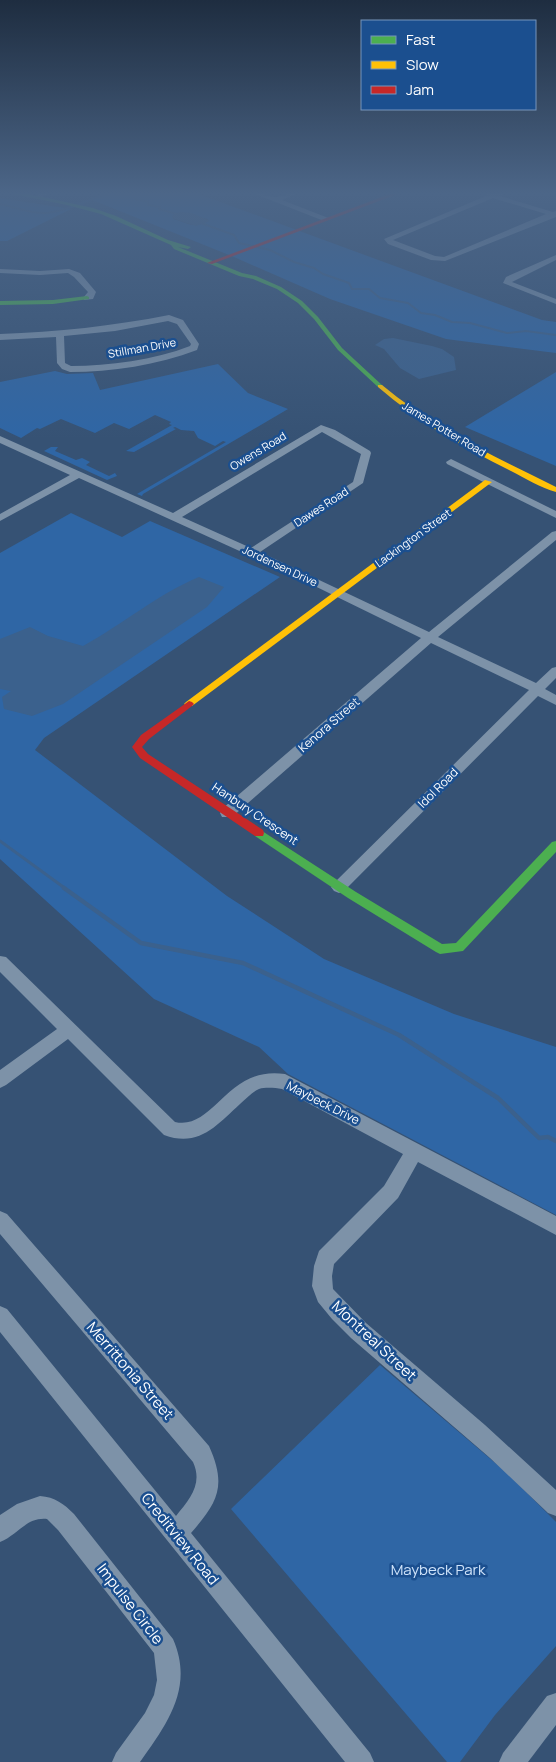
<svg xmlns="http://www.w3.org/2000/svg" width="556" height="1762" font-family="Manrope,sans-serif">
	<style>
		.green { fill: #2f66a5; fill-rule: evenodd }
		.water { fill: #3b618d }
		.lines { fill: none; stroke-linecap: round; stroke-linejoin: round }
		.stream-far2 { stroke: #3b618d; stroke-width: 2 }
		.stream-far1 { stroke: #3b618d; stroke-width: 3 }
		.stream { stroke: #3b618d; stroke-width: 4.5 }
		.street { fill: #7d92a8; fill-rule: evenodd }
		.fast { fill: #4caf50; fill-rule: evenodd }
		.slow { fill: #ffc107; fill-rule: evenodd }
		.jam { fill: #c62828; fill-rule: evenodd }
		.labels { text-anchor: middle; stroke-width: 5; stroke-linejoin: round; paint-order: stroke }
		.far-street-label { font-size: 11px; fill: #fff; stroke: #1b4f8f }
		.street-label { font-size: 12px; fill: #fff; stroke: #1b4f8f }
		.near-street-label { font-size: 15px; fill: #fff; stroke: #1b4f8f }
		.near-park-label { font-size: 15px; fill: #cfe3fa; stroke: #1b4f8f }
	</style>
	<rect width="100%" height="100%" fill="#365274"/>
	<!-- green -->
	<g class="green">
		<path d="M 109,192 L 193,192 L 542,320 L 556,322 L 556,353 L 446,339 L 330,299 L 234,257 L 90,199 ZM 178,213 L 208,219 C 197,231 186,222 173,219 L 173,215 Z"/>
		<path d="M 0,198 L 71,209 L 7,241 L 0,241 Z"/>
		<path d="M 218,364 L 248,393 L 288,409 L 143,494 L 142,496 L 137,494 L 226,442 L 223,441 L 215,446 L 198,438 L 194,431 L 181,430 L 175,427 L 173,428 L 176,429 L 134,452 L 126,451 L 172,425 L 169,424 L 171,422 L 155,415 L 129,429 L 114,423 L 95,433 L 61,419 L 40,429 L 37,428 L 21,438 L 0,428 L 0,382 L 55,371 L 67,374 L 93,373 L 100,390 Z"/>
		<path d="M 556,372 L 556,466 L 465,427 Z"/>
		<path d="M 51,447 L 58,447 L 55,451 L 76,460 L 82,458 L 90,462 L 86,465 L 109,476 L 115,473 L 117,476 L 107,480 L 44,451 Z"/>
		<path d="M 71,513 L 122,537 L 150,521 L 280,577 L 44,738 L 35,750 L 227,896 L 324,959 L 454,1014 L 556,1047 L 556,1215 L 288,1074 L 259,1047 L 154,999 L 0,859 L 0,553 Z"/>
		<path d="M 380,1365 L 507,1473 L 556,1522 L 556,1646 L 495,1715 L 460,1762 L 447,1762 L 231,1509 Z"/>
	</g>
	<!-- water -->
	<g class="water">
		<path d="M 180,212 L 192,213 L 210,221 L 196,226 L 172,218 L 173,215 Z"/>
		<path d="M 393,338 L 432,346 L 442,349 L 454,357 L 456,370 L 419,379 L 400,368 L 384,349 L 375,345 L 384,339 Z"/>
		<path d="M 199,577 L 224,587 L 207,607 L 63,704 L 32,716 L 4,709 L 2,697 L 11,691 L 0,689 L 0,639 L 30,627 L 48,636 L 83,646 C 123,624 158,594 199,577 Z"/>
	</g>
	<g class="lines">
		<!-- stream-far2 -->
		<g class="stream-far2">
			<path d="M 0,204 C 15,207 30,214 46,213 C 71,211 92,196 117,192 L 118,194 L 135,195 L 136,200 L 148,201 L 148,205 L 160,207 L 159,209 L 180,215"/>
			<path d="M 198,222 L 234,235 L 239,243 L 270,250 L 294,262 L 314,268 L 323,274 L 349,283 L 352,289 L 369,289 L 380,298 L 408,303 L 421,313 L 435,315 L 452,322 L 470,323 L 507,333 L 526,331 L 556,335"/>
		</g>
		<!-- stream-far1 -->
		<path class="stream-far1" d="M 0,841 L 66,889"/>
		<!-- stream -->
		<path class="stream" d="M 64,888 L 141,943 L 243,963 L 399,1035 L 498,1098 L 539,1138 L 548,1137 L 556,1141"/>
		<!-- street -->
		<g class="street">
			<path d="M 42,192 L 51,192 L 40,198 L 36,198 L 36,196 Z"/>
			<path d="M 250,192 C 259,192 265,195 273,197 C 279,198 292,192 300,192 L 282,200 L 331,219 L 324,221 Z"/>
			<path d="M 497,192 L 506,192 L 500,196 L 553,212 L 556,211 L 556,217 L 445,261 L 431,260 L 388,244 L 384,239 L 486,196 L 487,194 ZM 493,198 L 546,214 L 444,257 L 435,256 L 393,240 Z"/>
			<path d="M 556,255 L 556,260 L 512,282 L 556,299 L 556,304 L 503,283 L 506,277 Z"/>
			<path d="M 0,269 L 40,271 L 69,269 L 80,273 L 96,292 L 93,299 L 84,300 L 83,298 L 88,292 L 74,277 L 68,273 L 40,275 L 0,273 Z"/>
			<path d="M 169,315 L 183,320 L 199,344 L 197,350 C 158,365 111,372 70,372 L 62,369 L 57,363 L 56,337 L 0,340 L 0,334 C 57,332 113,326 169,315 ZM 168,321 L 177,324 L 191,344 L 190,346 C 154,360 109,366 71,366 L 65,363 L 64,336 L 115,331 Z"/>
			<path d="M 321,425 L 335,430 L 370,451 L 371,453 L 363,483 L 260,552 L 429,632 L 552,532 L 556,531 L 556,540 L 438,637 L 536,683 L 552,668 L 556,667 L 556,678 L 545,689 L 556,695 L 556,705 L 538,696 L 344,891 L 339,893 L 334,891 L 331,887 L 334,883 L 529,690 L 431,643 L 232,817 L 222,817 L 220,813 L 222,809 L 421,638 L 286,572 L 79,478 L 0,521 L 0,514 L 70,475 L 0,443 L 0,436 L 173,513 ZM 322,432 L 361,454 L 353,482 L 251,548 L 182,517 Z"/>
			<path d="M 451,459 L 556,511 L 556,518 L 447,464 L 446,462 Z"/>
			<path d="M 0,956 L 6,957 L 175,1122 C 214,1131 227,1065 285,1074 L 556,1216 L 556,1235 L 418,1162 L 398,1198 L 334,1264 L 332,1276 L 333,1289 L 366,1323 L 485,1425 L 556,1490 L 556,1516 L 548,1513 L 490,1458 L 351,1338 L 332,1319 L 318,1302 L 312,1286 L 314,1266 L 319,1251 L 384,1186 L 403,1154 L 282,1089 C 275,1088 266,1087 259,1089 C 252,1092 246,1099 240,1104 C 217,1125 199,1148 164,1135 L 68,1039 L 6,1085 L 0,1088 L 0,1070 L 57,1029 L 0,972 Z"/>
			<path d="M 0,1211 L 7,1214 L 209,1446 C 227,1486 218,1502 191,1533 L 370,1753 L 374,1762 L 345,1762 L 0,1332 L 0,1306 L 7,1309 L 176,1516 C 190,1499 203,1484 193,1462 L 0,1234 Z"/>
			<path d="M 40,1496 C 55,1497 64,1504 74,1514 L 173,1639 C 194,1687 168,1723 140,1762 L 112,1762 L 116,1753 L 145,1713 L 154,1695 L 157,1680 L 154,1653 L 58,1530 L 47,1519 C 26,1517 18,1535 0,1542 L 0,1515 L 17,1504 Z"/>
			<path d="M 556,1693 L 556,1725 L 528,1762 L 499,1762 L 503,1753 L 547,1696 Z"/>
		</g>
		<!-- fast -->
		<g class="fast">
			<path d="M 3,192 L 16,192 L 43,197 L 93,208 L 116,216 L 168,240 L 191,247 L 188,249 L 178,247 L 242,273 L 256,276 L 281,287 L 302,301 L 318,317 L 342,348 L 383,386 L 378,387 L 338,350 L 314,319 L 298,303 L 277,289 L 253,279 L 239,276 L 174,249 L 171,245 L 101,214 L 67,205 Z"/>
			<path d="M 87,296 L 89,297 L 89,299 L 53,304 L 0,305 L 0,301 L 53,300 Z"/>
			<path d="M 259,829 L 356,892 L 442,944 L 456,943 L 552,842 L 556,841 L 556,852 L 463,951 L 440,954 L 436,952 L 348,898 L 255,836 L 254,833 Z"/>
		</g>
		<!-- slow -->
		<g class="slow">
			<path d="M 378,385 L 382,385 C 435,429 495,457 556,487 L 556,492 C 541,488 525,478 511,471 C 463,447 418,422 378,387 Z"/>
			<path d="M 485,480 L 492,482 L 192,706 L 186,706 L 184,704 L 186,702 Z"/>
		</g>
		<!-- jam -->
		<g class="jam">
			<path d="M 395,192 L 403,192 L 212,264 L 207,263 Z"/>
			<path d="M 189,701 L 192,702 L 194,704 L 192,706 L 149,739 L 142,747 L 148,754 L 263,830 L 264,833 L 263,836 L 255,836 L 140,758 L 132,747 L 141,735 Z"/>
		</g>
	</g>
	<!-- sky -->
	<linearGradient id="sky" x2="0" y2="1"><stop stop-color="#1e2d40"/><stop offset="0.44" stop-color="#4c6688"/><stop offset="1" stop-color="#4c6688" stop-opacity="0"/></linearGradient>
	<rect width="556" height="439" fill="url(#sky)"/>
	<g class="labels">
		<!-- far-street labels -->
		<g class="far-street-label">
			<text transform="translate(142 348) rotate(-10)" y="4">Stillman Drive</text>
			<text transform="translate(444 429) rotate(31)" y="4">James Potter Road</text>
			<text transform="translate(258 451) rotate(-31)" y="4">Owens Road</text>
			<text transform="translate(321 507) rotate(-33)" y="4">Dawes Road</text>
			<text transform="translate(413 538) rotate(-36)" y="4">Lackington Street</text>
			<text transform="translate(280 566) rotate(25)" y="4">Jordensen Drive</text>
		</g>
		<!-- street labels -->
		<g class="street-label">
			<text transform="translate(329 725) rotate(-41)" y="4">Kenora Street</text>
			<text transform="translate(438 788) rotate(-45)" y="4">Idol Road</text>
			<text transform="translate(255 814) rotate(34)" y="4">Hanbury Crescent</text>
			<text transform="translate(323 1103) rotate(27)" y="4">Maybeck Drive</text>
		</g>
		<!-- near-street labels -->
		<g class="near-street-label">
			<text transform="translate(374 1341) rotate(43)" y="5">Montreal Street</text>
			<text transform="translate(130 1371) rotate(49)" y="5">Merrittonia Street</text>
			<text transform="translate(180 1539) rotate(51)" y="5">Creditview Road</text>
			<text transform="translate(130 1604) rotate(52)" y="5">Impulse Circle</text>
		</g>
		<!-- near-park labels -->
		<g class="near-park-label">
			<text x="438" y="1575">Maybeck Park</text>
		</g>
	</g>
	<!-- legend -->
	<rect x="361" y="20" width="175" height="90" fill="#1b4f8f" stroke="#7695bc"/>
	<rect x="371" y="36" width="25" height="8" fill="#4caf50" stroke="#7695bc"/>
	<text x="406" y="45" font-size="15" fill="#ffffff">Fast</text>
	<rect x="371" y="61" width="25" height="8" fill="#ffc107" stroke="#7695bc"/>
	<text x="406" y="70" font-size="15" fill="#ffffff">Slow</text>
	<rect x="371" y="86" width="25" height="8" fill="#c62828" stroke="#7695bc"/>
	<text x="406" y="95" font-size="15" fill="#ffffff">Jam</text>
</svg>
